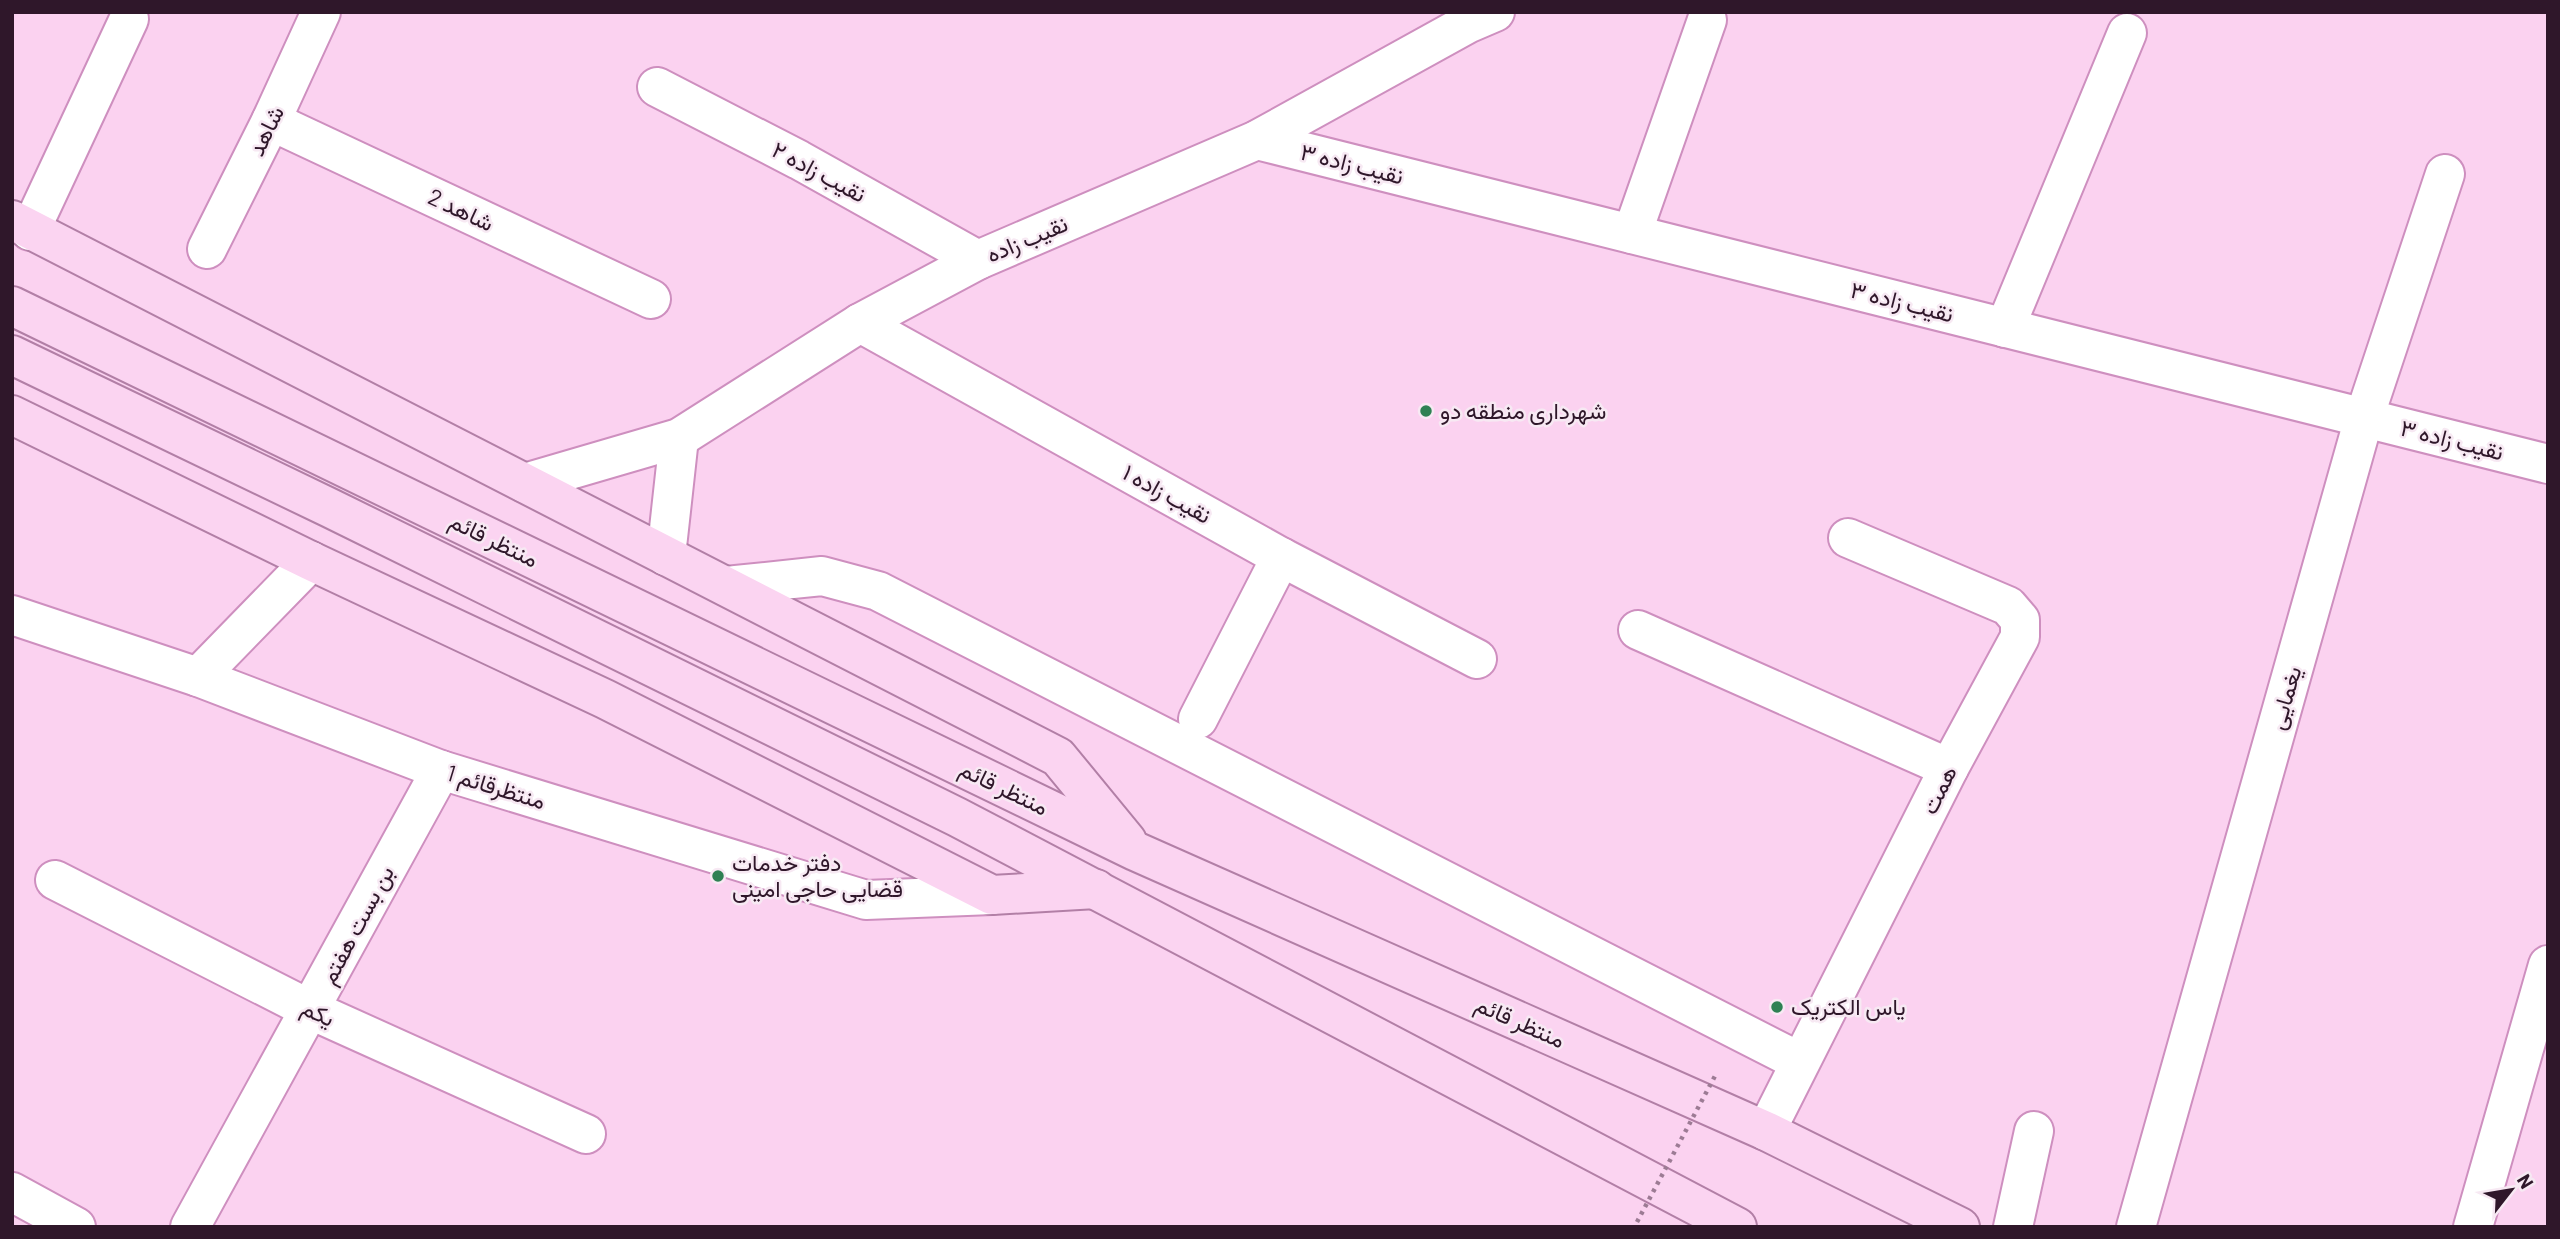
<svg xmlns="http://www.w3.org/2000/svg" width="2560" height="1239" font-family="Barlow,Vazirmatn,sans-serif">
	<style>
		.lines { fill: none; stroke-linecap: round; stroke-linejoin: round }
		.street-casing { stroke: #ce8fbf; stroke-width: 42 }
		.primary-casing { stroke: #b27fa6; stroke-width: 42 }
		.street { stroke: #fff; stroke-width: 38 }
		.primary { stroke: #fbd4f1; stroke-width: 38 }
		.path-bridge { stroke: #9c7b94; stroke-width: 4.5; stroke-dasharray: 3.5 5; stroke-linecap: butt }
		.poi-dot { fill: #2e8153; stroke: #f7e9f3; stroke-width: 2.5 }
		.labels { text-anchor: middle; stroke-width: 5; stroke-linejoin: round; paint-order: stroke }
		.street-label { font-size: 23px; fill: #2f172a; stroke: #f7e9f3 }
		.poi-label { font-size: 23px; fill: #2f172a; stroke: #f7e9f3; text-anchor: start }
	</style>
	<rect width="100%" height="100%" fill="#fbd2f0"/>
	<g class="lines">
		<!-- street casing -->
		<g class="street-casing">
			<g id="street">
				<path d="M 657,87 L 799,160 L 978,260"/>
				<path d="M 271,121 L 651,299"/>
				<path d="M 1257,140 L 2548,464"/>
				<path d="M 30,231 L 129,19"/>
				<path d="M 1632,234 L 1707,20"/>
				<path d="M 207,249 L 271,121 L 321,12"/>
				<path d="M 860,323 L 1281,557 L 1477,659"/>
				<path d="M 2005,328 L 2127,33"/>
				<path d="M 525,483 L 679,438 L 860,323 L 978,260 L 1257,140 L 1467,24 L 1495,12"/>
				<path d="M 666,556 L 679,438"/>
				<path d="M 726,586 L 822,576 L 878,591 L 1800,1062"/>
				<path d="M 12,615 L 198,677 L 441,770 L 866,900 L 992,895"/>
				<path d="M 1638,630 L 1949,768"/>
				<path d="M 198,677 L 311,561"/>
				<path d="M 1198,719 L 1281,557"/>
				<path d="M 55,880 L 311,1010 L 586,1134"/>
				<path d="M 1766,1131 L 1949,768 L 2020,637 L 2020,620 L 2008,606 L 1848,538"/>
				<path d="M 12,1192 L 76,1227"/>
				<path d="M 190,1227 L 441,770"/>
				<path d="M 2013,1227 L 2034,1131"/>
				<path d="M 2136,1227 L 2364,418 L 2445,174"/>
				<path d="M 2473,1227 L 2548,965"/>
			</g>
		</g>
		<!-- primary casing -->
		<g class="primary-casing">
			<g id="primary">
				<path d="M 12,220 L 1058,757 L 1127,841"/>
				<path d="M 12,306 L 1135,851 L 1766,1131 L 1960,1227"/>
				<path d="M 12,355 L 330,508 L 957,817 L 1737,1227"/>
				<path d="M 12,415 L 311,561 L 605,699 L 992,895 L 1096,889"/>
			</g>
		</g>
		<!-- street -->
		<use href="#street" class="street"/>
		<!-- primary -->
		<use href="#primary" class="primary"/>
		<!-- path-bridge -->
		<path class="path-bridge" d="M 1637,1222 L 1715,1076"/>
	</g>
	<!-- markers -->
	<g class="poi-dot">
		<circle cx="1426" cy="411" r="7"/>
		<circle cx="718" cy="876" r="7"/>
		<circle cx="1777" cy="1007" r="7"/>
	</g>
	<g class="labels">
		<!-- street labels -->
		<g class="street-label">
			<text transform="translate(266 131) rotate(-64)" y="8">شاهد</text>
			<text transform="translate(1352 164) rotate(14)" y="8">نقیب زاده ۳</text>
			<text transform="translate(819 172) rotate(28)" y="8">نقیب زاده ۲</text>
			<text transform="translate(461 210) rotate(25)" y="8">شاهد 2</text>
			<text transform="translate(1027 239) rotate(-23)" y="8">نقیب زاده</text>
			<text transform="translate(1902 302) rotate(14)" y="8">نقیب زاده ۳</text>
			<text transform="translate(2452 440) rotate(14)" y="8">نقیب زاده ۳</text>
			<text transform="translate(1167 494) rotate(29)" y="8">نقیب زاده ۱</text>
			<text transform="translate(494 540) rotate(26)" y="8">منتظر قائم</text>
			<text transform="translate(2285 698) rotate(-74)" y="8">یغمایی</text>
			<text transform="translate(496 787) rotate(17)" y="8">منتظرقائم 1</text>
			<text transform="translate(1004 788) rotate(26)" y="8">منتظر قائم</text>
			<text transform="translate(1939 790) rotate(-63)" y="8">همت</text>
			<text transform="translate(357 925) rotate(-62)" y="8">بن بست هفتم</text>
			<text transform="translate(318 1013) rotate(25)" y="8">یکم</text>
			<text transform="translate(1520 1022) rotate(24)" y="8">منتظر قائم</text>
		</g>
		<!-- poi labels -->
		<g class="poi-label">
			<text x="1440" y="419">شهرداری منطقه دو</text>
			<text x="732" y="871">دفتر خدمات<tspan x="732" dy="26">قضایی حاجی امینی</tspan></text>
			<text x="1791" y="1015">یاس الکتریک</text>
		</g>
	</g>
	<!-- border -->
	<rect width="2560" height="1239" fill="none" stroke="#2f172a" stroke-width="28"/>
	<!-- north arrow -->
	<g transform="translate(2511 1190) rotate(59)" stroke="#f7e9f3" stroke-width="5" paint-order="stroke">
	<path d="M0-5L12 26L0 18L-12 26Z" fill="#2f172a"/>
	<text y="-10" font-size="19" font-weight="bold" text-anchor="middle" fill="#2f172a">N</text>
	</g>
</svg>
